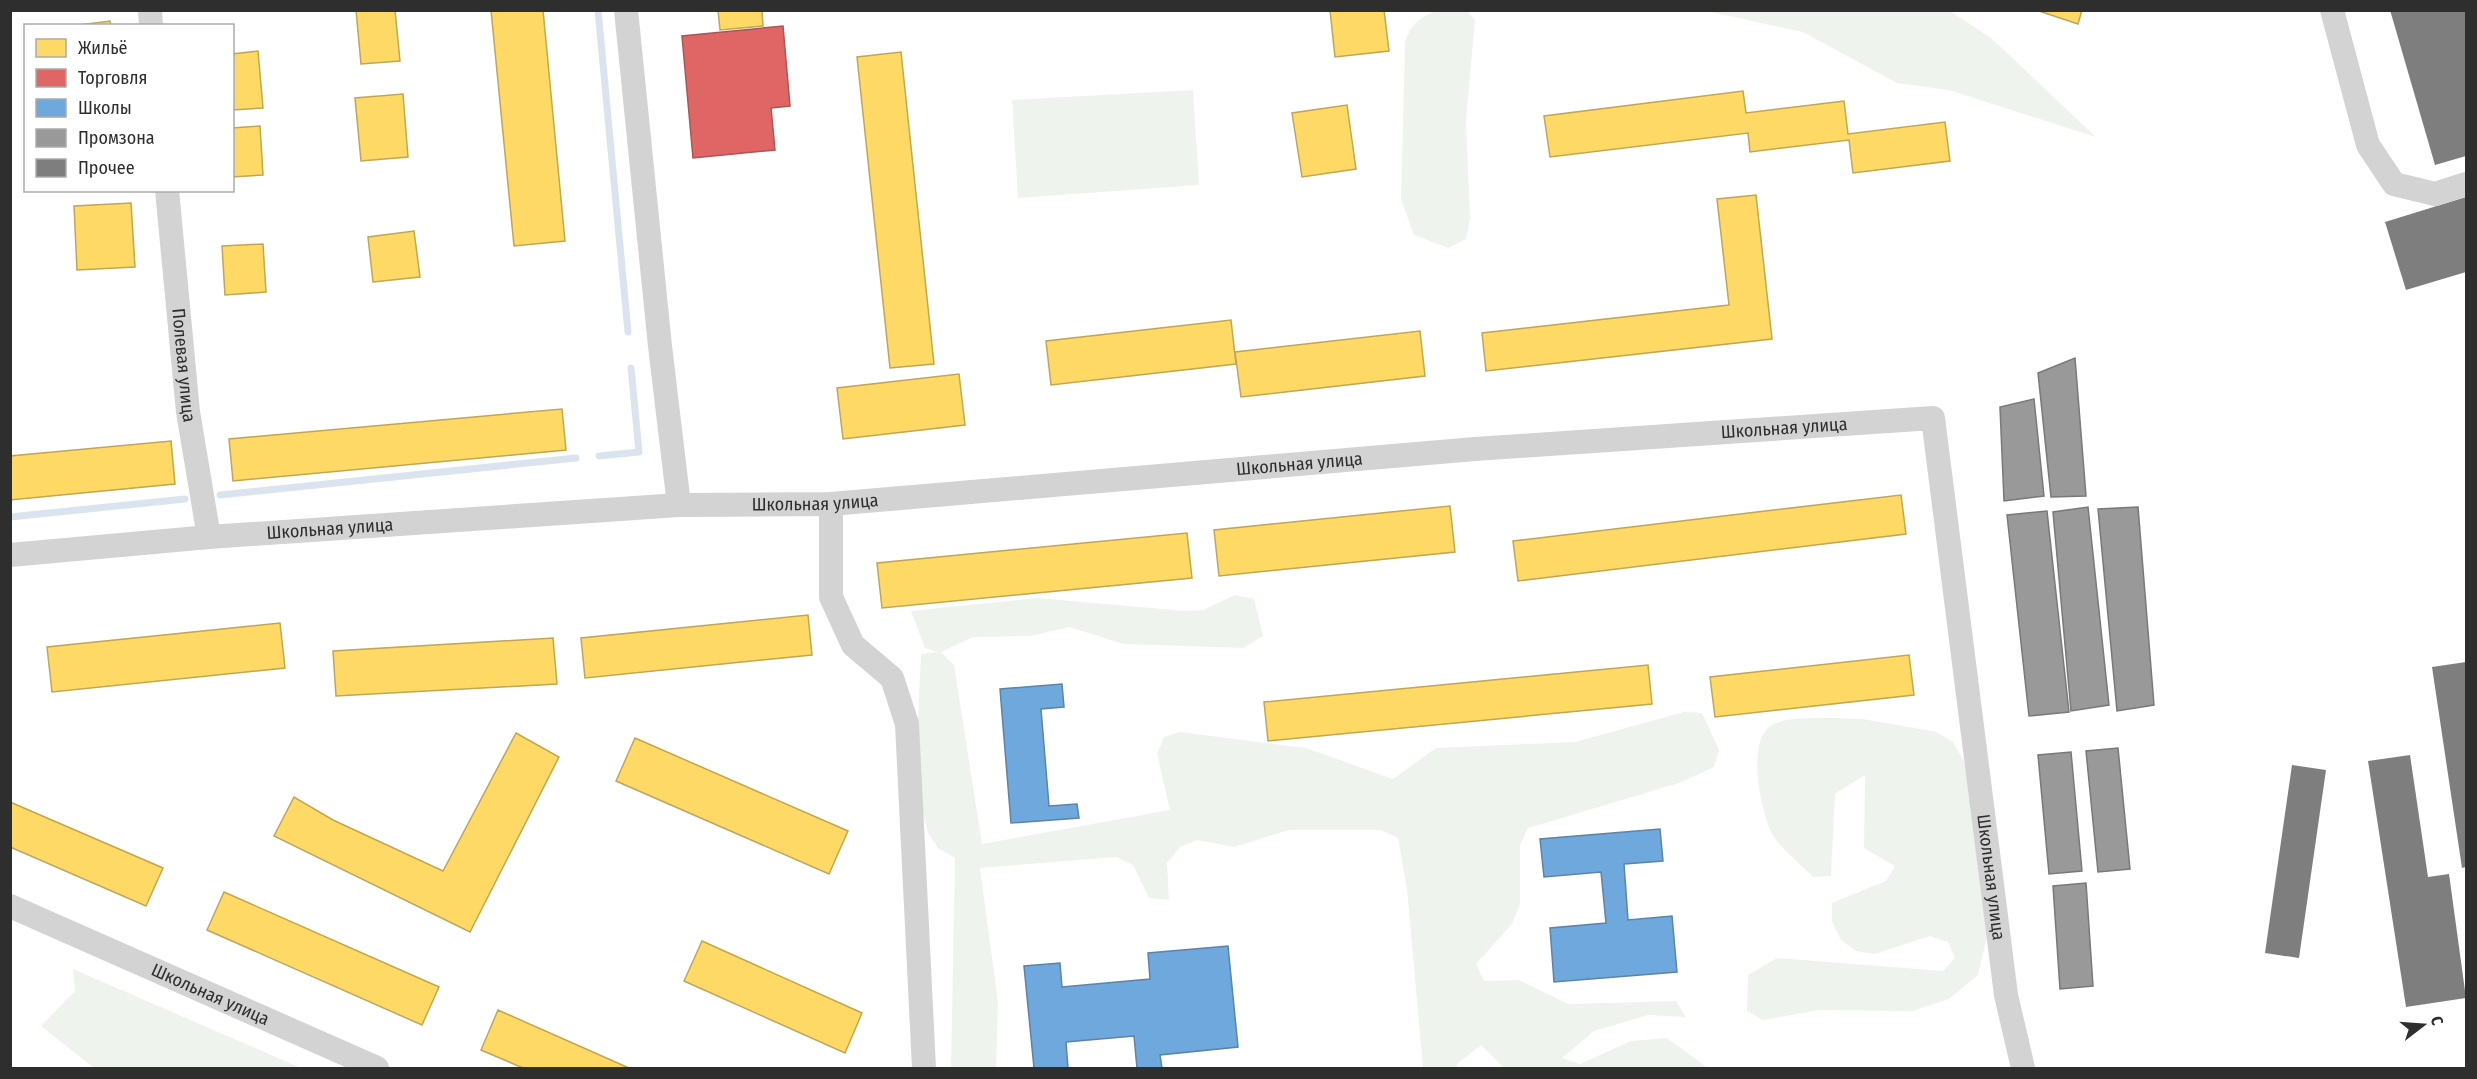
<svg xmlns="http://www.w3.org/2000/svg" width="2477" height="1079" font-family="'Fira Sans Condensed',sans-serif">
	<style>
		.green { fill: #eff3ed }
		.homes { fill: #ffd966; stroke: #c0a655; stroke-width: 1.5 }
		.shops { fill: #e06666; stroke: #ab5555; stroke-width: 1.5 }
		.schools { fill: #6fa8dc; stroke: #5c83a8; stroke-width: 1.5 }
		.industry { fill: #999; stroke: #797979; stroke-width: 1.5 }
		.lines { fill: none; stroke-linecap: round; stroke-linejoin: round }
		.stream { stroke: #dbe4ee; stroke-width: 7 }
		.building { fill: #7e7e7e }
		.street { stroke: #d3d3d3; stroke-width: 24 }
		.labels { text-anchor: middle; stroke-width: 6; stroke-linejoin: round; paint-order: stroke }
		.street-label { font-size: 18px; fill: #2e2e2e; stroke: #fff }
	</style>
	<rect width="100%" height="100%" fill="#fff"/>
	<!-- green -->
	<g class="green">
		<path d="M 1442,10 L 1467,11 L 1475,20 L 1466,120 L 1470,218 L 1466,239 L 1448,248 L 1414,235 L 1401,199 L 1405,42 C 1412,22 1421,15 1442,10 Z"/>
		<path d="M 1706,11 L 1950,11 L 1991,38 L 2096,137 L 1949,90 L 1897,83 L 1803,32 Z"/>
		<path d="M 1193,90 L 1199,185 L 1018,198 L 1012,100 Z"/>
		<path d="M 1235,595 L 1254,599 L 1263,636 L 1243,648 L 1124,644 L 1069,627 L 1031,636 L 973,637 L 941,652 L 954,665 L 982,844 L 1170,810 L 1157,754 L 1164,737 L 1180,732 L 1306,748 L 1393,779 L 1436,748 L 1575,742 L 1684,712 L 1702,713 L 1719,750 L 1714,767 L 1679,783 L 1528,828 L 1520,845 L 1520,904 L 1512,924 L 1476,964 L 1484,981 L 1519,980 L 1568,1004 L 1676,1001 L 1686,1017 L 1648,1015 L 1594,1031 L 1562,1058 L 1580,1064 L 1631,1041 L 1667,1038 L 1705,1066 L 1704,1068 L 1504,1068 L 1481,1045 L 1457,1064 L 1457,1068 L 1423,1068 L 1407,889 L 1398,838 L 1381,830 L 1289,830 L 1234,847 L 1197,840 L 1180,847 L 1167,863 L 1169,900 L 1149,898 L 1133,865 L 1116,857 L 980,868 L 998,1003 L 996,1068 L 951,1068 L 955,858 L 938,848 L 928,833 L 915,781 L 921,654 L 938,652 L 925,648 L 911,611 L 1037,598 L 1185,611 L 1203,610 Z"/>
		<path d="M 1863,719 L 1936,732 L 1953,742 L 1964,761 L 1991,919 L 1978,975 L 1949,999 L 1912,1011 L 1819,1010 L 1763,1020 L 1747,1011 L 1748,975 L 1777,958 L 1943,971 L 1955,958 L 1948,942 L 1930,936 L 1874,954 L 1856,951 L 1841,940 L 1832,922 L 1832,903 L 1886,881 L 1895,866 L 1864,848 L 1865,775 L 1835,794 L 1831,876 L 1813,877 C 1801,864 1784,852 1774,837 C 1761,816 1745,740 1772,725 C 1793,714 1839,719 1863,719 Z"/>
		<path d="M 73,969 L 301,1068 L 94,1068 L 41,1026 L 75,991 Z"/>
	</g>
	<!-- homes -->
	<g class="homes">
		<path d="M 356,10 L 395,10 L 400,61 L 361,64 Z"/>
		<path d="M 491,10 L 543,10 L 565,241 L 514,246 Z"/>
		<path d="M 718,10 L 762,10 L 763,26 L 720,30 Z"/>
		<path d="M 1330,10 L 1384,10 L 1389,51 L 1335,57 Z"/>
		<path d="M 2036,10 L 2082,10 L 2078,24 Z"/>
		<path d="M 110,21 L 111,26 L 71,26 Z"/>
		<path d="M 258,51 L 263,108 L 232,110 L 232,54 Z"/>
		<path d="M 901,52 L 934,364 L 890,368 L 857,57 Z"/>
		<path d="M 1743,91 L 1746,113 L 1844,101 L 1848,134 L 1945,122 L 1950,161 L 1853,173 L 1849,140 L 1750,152 L 1748,133 L 1550,157 L 1544,116 Z"/>
		<path d="M 403,94 L 408,157 L 361,161 L 355,98 Z"/>
		<path d="M 1347,105 L 1356,169 L 1302,177 L 1292,113 Z"/>
		<path d="M 260,126 L 263,175 L 232,177 L 232,128 Z"/>
		<path d="M 1756,195 L 1772,339 L 1486,371 L 1482,333 L 1729,305 L 1717,199 Z"/>
		<path d="M 131,203 L 135,267 L 77,270 L 74,206 Z"/>
		<path d="M 414,231 L 420,277 L 373,282 L 368,237 Z"/>
		<path d="M 263,244 L 266,292 L 225,295 L 222,246 Z"/>
		<path d="M 1231,320 L 1236,364 L 1051,385 L 1046,341 Z"/>
		<path d="M 1420,331 L 1425,376 L 1241,397 L 1235,352 Z"/>
		<path d="M 959,374 L 965,425 L 843,439 L 837,388 Z"/>
		<path d="M 562,409 L 566,450 L 233,481 L 229,439 Z"/>
		<path d="M 171,441 L 175,484 L 10,500 L 10,456 Z"/>
		<path d="M 1901,495 L 1906,534 L 1518,581 L 1513,541 Z"/>
		<path d="M 1450,506 L 1455,552 L 1219,576 L 1214,530 Z"/>
		<path d="M 1187,533 L 1192,578 L 882,608 L 877,563 Z"/>
		<path d="M 808,615 L 812,655 L 585,678 L 581,638 Z"/>
		<path d="M 280,623 L 285,668 L 52,692 L 47,647 Z"/>
		<path d="M 553,638 L 557,684 L 336,696 L 333,651 Z"/>
		<path d="M 1909,655 L 1914,695 L 1715,717 L 1710,677 Z"/>
		<path d="M 1648,665 L 1652,704 L 1268,741 L 1264,702 Z"/>
		<path d="M 516,733 L 559,757 L 470,932 L 274,836 L 294,797 L 333,820 L 443,871 Z"/>
		<path d="M 635,738 L 848,831 L 829,874 L 616,781 Z"/>
		<path d="M 10,802 L 163,868 L 146,906 L 10,847 Z"/>
		<path d="M 224,892 L 439,987 L 422,1025 L 207,930 Z"/>
		<path d="M 702,941 L 862,1013 L 845,1053 L 684,981 Z"/>
		<path d="M 498,1010 L 629,1068 L 523,1068 L 481,1050 Z"/>
	</g>
	<!-- shops -->
	<path class="shops" d="M 783,26 L 790,106 L 771,108 L 775,150 L 693,158 L 682,36 Z"/>
	<!-- schools -->
	<g class="schools">
		<path d="M 1062,684 L 1064,707 L 1041,709 L 1049,806 L 1077,804 L 1079,818 L 1011,823 L 1000,689 Z"/>
		<path d="M 1660,829 L 1663,861 L 1624,864 L 1628,920 L 1672,916 L 1677,972 L 1554,982 L 1550,928 L 1606,923 L 1601,872 L 1544,877 L 1540,839 Z"/>
		<path d="M 1228,946 L 1238,1047 L 1160,1055 L 1162,1068 L 1137,1068 L 1134,1036 L 1066,1042 L 1068,1068 L 1034,1068 L 1024,966 L 1060,963 L 1062,987 L 1150,979 L 1148,953 Z"/>
	</g>
	<!-- industry -->
	<g class="industry">
		<path d="M 2075,358 L 2086,496 L 2051,497 L 2038,373 Z"/>
		<path d="M 2034,399 L 2044,496 L 2004,501 L 2000,407 Z"/>
		<path d="M 2088,507 L 2109,705 L 2071,711 L 2053,512 Z"/>
		<path d="M 2138,507 L 2154,705 L 2117,711 L 2098,509 Z"/>
		<path d="M 2047,511 L 2069,712 L 2029,716 L 2007,515 Z"/>
		<path d="M 2118,748 L 2130,869 L 2098,872 L 2086,751 Z"/>
		<path d="M 2071,752 L 2082,871 L 2049,874 L 2038,755 Z"/>
		<path d="M 2086,883 L 2093,986 L 2060,989 L 2053,886 Z"/>
	</g>
	<g class="lines">
		<!-- stream -->
		<g class="stream">
			<path d="M 598,10 L 628,332"/>
			<path d="M 599,456 L 639,452 L 631,368"/>
			<path d="M 220,495 L 576,458"/>
			<path d="M 10,517 L 185,499"/>
		</g>
	</g>
	<!-- building -->
	<g class="building">
		<path d="M 2390,10 L 2466,10 L 2466,156 L 2435,165 Z"/>
		<path d="M 2466,197 L 2466,272 L 2406,290 L 2385,222 Z"/>
		<path d="M 2466,662 L 2466,867 L 2462,868 L 2432,667 Z"/>
		<path d="M 2410,755 L 2428,877 L 2449,874 L 2466,998 L 2406,1007 L 2368,761 Z"/>
		<path d="M 2292,765 L 2326,770 L 2299,958 L 2265,953 Z"/>
	</g>
	<g class="lines">
		<!-- street -->
		<g class="street">
			<path d="M 150,10 L 151,26"/>
			<path d="M 626,10 L 660,346 L 679,505"/>
			<path d="M 2332,10 L 2368,145 L 2394,184 L 2435,194 L 2466,184"/>
			<path id="s1" d="M 167,190 L 188,412 L 209,537"/>
			<path d="M 831,504 L 831,597 L 853,645 L 892,678 L 907,724 L 924,1068"/>
			<path id="s2" d="M 10,555 L 209,537 L 679,505 L 831,504 L 1475,449 L 1933,418 L 2006,995 L 2023,1068"/>
			<path id="s3" d="M 10,906 L 377,1068"/>
		</g>
	</g>
	<g class="labels">
		<!-- street labels -->
		<g class="street-label">
			<text dy="6" stroke="none"><textPath href="#s1" startOffset="176">Полевая улица</textPath></text>
			<text dy="6" stroke="none"><textPath href="#s2" startOffset="1779">Школьная улица</textPath></text>
			<text dy="6" stroke="none"><textPath href="#s2" startOffset="1293">Школьная улица</textPath></text>
			<text dy="6" stroke="none"><textPath href="#s2" startOffset="807">Школьная улица</textPath></text>
			<text dy="6" stroke="none"><textPath href="#s2" startOffset="321">Школьная улица</textPath></text>
			<text dy="6" stroke="none"><textPath href="#s2" startOffset="2391">Школьная улица</textPath></text>
			<text dy="6" stroke="none"><textPath href="#s3" startOffset="219">Школьная улица</textPath></text>
		</g>
	</g>
	<!-- border -->
	<rect width="2477" height="1079" fill="none" stroke="#2e2e2e" stroke-width="24"/>
	<!-- legend -->
	<rect x="24" y="24" width="210" height="168" fill="#ffffff" stroke="#ababab" stroke-width="1.5"/>
	<rect x="36" y="39" width="30" height="18" fill="#ffd966" stroke="#ababab" stroke-width="1.5"/>
	<text x="78" y="54" font-size="18" fill="#2e2e2e">Жильё</text>
	<rect x="36" y="69" width="30" height="18" fill="#e06666" stroke="#ababab" stroke-width="1.5"/>
	<text x="78" y="84" font-size="18" fill="#2e2e2e">Торговля</text>
	<rect x="36" y="99" width="30" height="18" fill="#6fa8dc" stroke="#ababab" stroke-width="1.5"/>
	<text x="78" y="114" font-size="18" fill="#2e2e2e">Школы</text>
	<rect x="36" y="129" width="30" height="18" fill="#999999" stroke="#ababab" stroke-width="1.5"/>
	<text x="78" y="144" font-size="18" fill="#2e2e2e">Промзона</text>
	<rect x="36" y="159" width="30" height="18" fill="#7e7e7e" stroke="#ababab" stroke-width="1.5"/>
	<text x="78" y="174" font-size="18" fill="#2e2e2e">Прочее</text>
	<!-- north arrow -->
	<g transform="translate(2423 1025) rotate(73)" stroke="#ffffff" stroke-width="4.5" paint-order="stroke">
	<path d="M0-4.5L10 22L0 15L-10 22Z" fill="#2e2e2e"/>
	<text y="-9" font-size="16" font-weight="bold" text-anchor="middle" fill="#2e2e2e">С</text>
	</g>
</svg>
